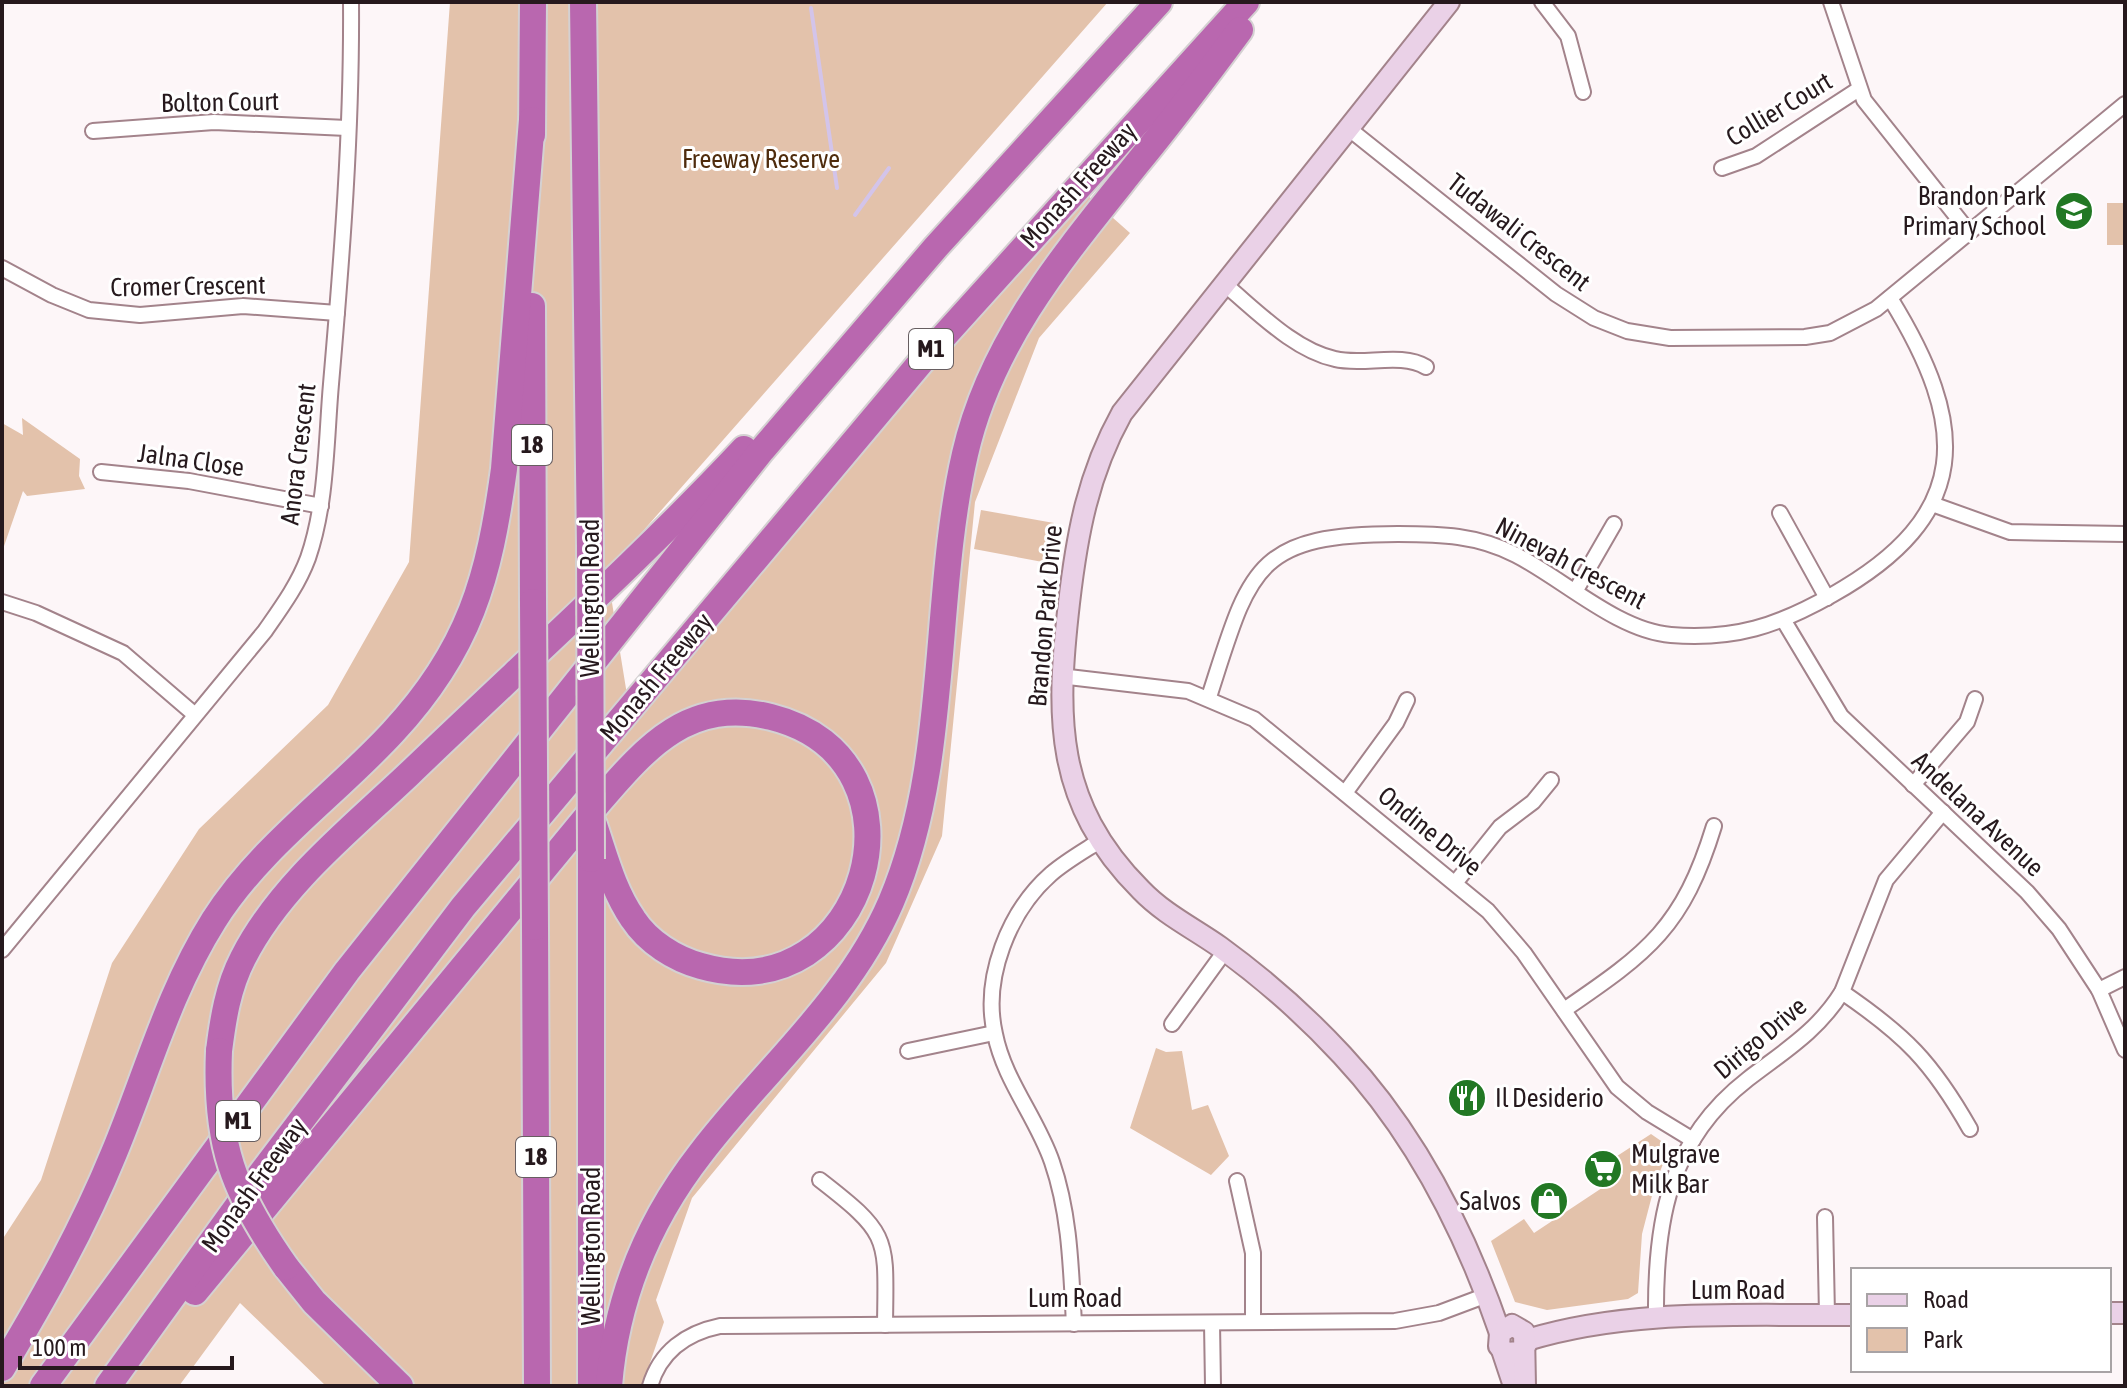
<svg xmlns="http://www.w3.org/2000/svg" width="2127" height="1388" font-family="'Asap Condensed',sans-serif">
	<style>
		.green { fill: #e3c2ab }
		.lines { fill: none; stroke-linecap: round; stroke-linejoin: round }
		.stream { stroke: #d3c4ea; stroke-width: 4 }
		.street-casing { stroke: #a3838b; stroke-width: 18 }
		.secondary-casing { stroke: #a3838b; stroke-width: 24 }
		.highway-casing { stroke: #d4d1d2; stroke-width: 30 }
		.street { stroke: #fff; stroke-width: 14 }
		.secondary { stroke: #ead1e7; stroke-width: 20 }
		.highway { stroke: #b967af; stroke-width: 26 }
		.highway-bridge-casing { stroke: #d4d1d2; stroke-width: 30; stroke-linecap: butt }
		.highway-bridge { stroke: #b967af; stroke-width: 26 }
		.labels { text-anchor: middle; stroke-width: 6; stroke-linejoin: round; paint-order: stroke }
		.shield { fill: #fff; stroke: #675e61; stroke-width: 2 }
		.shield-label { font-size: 24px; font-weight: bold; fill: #26191d }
		.street-label { font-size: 26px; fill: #26191d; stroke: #fff }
		.park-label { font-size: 26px; fill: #4f2c0d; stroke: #fff }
		.poi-label { font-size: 26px; fill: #26191d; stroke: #fff; text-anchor: end }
	</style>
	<rect width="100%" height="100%" fill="#fdf6f8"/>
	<!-- green -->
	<g class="green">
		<path d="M 450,2 L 1108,2 L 607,572 L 629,707 L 1077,186 L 1130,233 L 1039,338 L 975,502 L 942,836 L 886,963 L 692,1198 L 656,1300 L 664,1322 L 642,1386 L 326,1386 L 240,1303 L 179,1386 L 2,1386 L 2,1240 L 41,1180 L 112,963 L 199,829 L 328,705 L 409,562 Z"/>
		<rect x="2107" y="203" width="18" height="42"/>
		<path d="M 22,418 L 80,459 L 79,476 L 85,489 L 27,496 L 23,491 L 2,552 L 2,423 L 23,435 Z"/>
		<path d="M 981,510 L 1054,523 L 1048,563 L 974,549 Z"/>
		<path d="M 1156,1048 L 1166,1052 L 1182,1051 L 1192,1110 L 1208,1105 L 1229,1156 L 1211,1175 L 1130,1128 Z"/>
		<path d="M 1651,1134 L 1664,1143 L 1667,1154 L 1655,1184 L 1642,1234 L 1638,1293 L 1628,1299 L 1547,1310 L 1515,1302 L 1491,1241 L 1524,1219 L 1534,1233 L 1623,1174 L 1614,1158 Z"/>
	</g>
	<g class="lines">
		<!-- stream -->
		<g class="stream">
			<path d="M 811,8 L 837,188"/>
			<path d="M 855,215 L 889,168"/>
		</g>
		<!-- street casing -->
		<g class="street-casing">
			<g id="street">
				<path d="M 1542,2 L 1568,36 L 1583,92"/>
				<path d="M 1831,2 L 1864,100 L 1969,232"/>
				<path d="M 1348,128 L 1556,294 L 1594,318 L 1627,331 L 1670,338 L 1805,337 L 1830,333 L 1876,309 L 2125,104"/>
				<path d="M 93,131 L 214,122 L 347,128"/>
				<path d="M 1722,168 L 1756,156 L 1859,89"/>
				<path d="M 2,268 L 52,295 L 89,310 L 140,315 L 243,306 L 337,313"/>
				<path d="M 1223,283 C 1255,309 1293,350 1335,359 C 1363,366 1401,352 1426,367"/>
				<path d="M 101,472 L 189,481 L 321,506"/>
				<path d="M 1932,504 L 2010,532 L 2125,534"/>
				<path d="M 1780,513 L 1827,598"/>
				<path d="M 1576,590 L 1614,524"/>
				<path d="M 2,602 L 36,613 L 123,653 L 194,714"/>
				<path d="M 1784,621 L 1841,716 L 2027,892 L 2059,929 L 2099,990 L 2125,1050"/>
				<path d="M 1060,676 L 1188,691 L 1254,719 L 1488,911 L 1524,953 L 1617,1087 L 1647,1112 L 1693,1140"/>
				<path d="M 1209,697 C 1250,570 1253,534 1398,534 C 1440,534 1478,535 1516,555 C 1563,579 1618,631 1671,635 C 1735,640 1777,626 1832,595 C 1974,515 1969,426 1890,298"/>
				<path d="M 1913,785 L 1967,722 L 1975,699"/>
				<path d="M 1345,793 L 1396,723 L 1407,700"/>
				<path d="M 1456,882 L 1500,827 L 1533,802 L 1551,780"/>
				<path d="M 2,950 L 265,631 C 281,608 298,585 308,558 C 327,503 326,441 331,384 C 342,257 352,129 351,2"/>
				<path d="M 2099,990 L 2125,977"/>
				<path d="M 1842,992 C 1905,1035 1932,1062 1970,1129"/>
				<path d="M 1564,1010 C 1649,952 1683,927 1714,826"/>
				<path d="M 1172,1024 L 1225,951"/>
				<path d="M 908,1051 L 994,1033"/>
				<path d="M 820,1180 C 891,1235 886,1237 885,1325"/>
				<path d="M 1237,1181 L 1253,1253 L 1253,1322"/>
				<path d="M 1825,1217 L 1827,1315"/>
				<path d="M 1656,1317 C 1655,1222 1668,1141 1748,1079 C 1783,1052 1818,1031 1842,992 L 1886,880 L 1943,812"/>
				<path d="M 1212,1323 L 1213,1386"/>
				<path d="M 1074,1324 C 1071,1269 1070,1214 1052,1162 C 1037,1118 1004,1080 995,1034 C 982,978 1009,911 1051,874 C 1066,861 1084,851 1101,840"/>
				<path d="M 650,1386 C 660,1352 686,1333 720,1326 L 1395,1321 L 1439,1313 L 1487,1295"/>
			</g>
		</g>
		<!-- secondary casing -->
		<g class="secondary-casing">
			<g id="secondary">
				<path d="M 1449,2 L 1122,413 C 1088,474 1077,534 1069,603 C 1056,716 1054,803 1141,890 C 1164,914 1193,928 1220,947 C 1264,979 1305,1015 1342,1055 C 1416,1134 1465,1231 1500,1333"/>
				<path d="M 2109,1313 L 2125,1313"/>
				<path d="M 1527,1340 C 1632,1308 1743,1316 1853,1315"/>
				<path d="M 1502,1350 L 1514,1386"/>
				<path d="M 1525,1386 L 1524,1332 L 1512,1325 L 1500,1333 L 1499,1346 L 1506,1353 L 1520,1352 L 1526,1345"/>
			</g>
		</g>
		<!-- highway casing -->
		<g class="highway-casing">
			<g id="highway">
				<path d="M 583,2 L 590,546"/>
				<path d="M 532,135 L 533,2"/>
				<path d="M 532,306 L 533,602"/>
				<path d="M 535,927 L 537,1386"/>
				<path d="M 219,1051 C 223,1019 228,987 243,958 C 280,885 351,829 409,774 C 521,666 637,563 744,449"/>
				<path d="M 286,1267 L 314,1302 L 400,1386"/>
				<path d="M 195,1292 L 599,802 C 647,746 690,697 771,717 C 940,759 868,1014 701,966 C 675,959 648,942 633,919 C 613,890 605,857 594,825"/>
				<path d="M 2,1368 C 44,1298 83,1229 114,1153 C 147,1074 168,993 214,920 C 261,846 335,795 393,732 C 470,649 489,578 504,469 L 532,120"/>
				<path d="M 43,1386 L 347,971 L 762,450 L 936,247 L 1159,2"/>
				<path d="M 108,1386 L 260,1175 L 463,907 L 926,356 L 1246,2"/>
				<path d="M 591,1386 L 591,859"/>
				<path d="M 609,1386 C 616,1300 648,1221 701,1153 C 765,1069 849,1000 891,902 C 950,764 932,598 965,454 C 991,340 1065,254 1136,165 C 1172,121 1206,76 1240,30"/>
			</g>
		</g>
		<!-- street -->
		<use href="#street" class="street"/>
		<!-- secondary -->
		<use href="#secondary" class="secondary"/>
		<!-- highway -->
		<use href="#highway" class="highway"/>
		<!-- highway-bridge casing -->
		<g class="highway-bridge-casing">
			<g id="highway-bridge">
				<path d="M 590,546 L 591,859"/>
				<path d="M 533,602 L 535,927"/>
				<path d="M 219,1051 C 215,1143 233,1192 286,1267"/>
			</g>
		</g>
		<!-- highway-bridge -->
		<use href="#highway-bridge" class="highway-bridge"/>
	</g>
	<!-- icons -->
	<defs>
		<g id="school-disc" transform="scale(2)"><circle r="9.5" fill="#227824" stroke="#fff"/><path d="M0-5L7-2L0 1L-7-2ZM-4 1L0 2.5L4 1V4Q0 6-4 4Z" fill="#fff"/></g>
		<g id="restaurant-disc" transform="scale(2)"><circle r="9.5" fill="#227824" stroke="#fff"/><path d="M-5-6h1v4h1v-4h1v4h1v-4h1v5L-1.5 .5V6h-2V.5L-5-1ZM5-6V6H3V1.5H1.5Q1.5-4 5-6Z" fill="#fff"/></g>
		<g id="supermarket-disc" transform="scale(2)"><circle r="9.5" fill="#227824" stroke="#fff"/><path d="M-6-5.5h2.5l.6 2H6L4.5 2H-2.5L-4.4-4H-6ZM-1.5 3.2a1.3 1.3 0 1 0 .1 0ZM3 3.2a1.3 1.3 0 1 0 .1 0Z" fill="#fff"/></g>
		<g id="shop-disc" transform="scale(2)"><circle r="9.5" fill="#227824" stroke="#fff"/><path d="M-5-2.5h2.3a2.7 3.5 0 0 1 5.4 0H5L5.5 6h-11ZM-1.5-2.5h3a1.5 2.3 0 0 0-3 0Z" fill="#fff"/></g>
	</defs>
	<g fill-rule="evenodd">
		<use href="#school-disc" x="2074" y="211"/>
		<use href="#restaurant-disc" x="1467" y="1098"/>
		<use href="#supermarket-disc" x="1603" y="1169"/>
		<use href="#shop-disc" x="1549" y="1201"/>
	</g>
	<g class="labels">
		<!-- shield labels -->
		<g class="shield">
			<rect x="909" y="329" width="44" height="40" rx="6"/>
			<rect x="512" y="425" width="40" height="40" rx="6"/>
			<rect x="216" y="1101" width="44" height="40" rx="6"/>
			<rect x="516" y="1137" width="40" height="40" rx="6"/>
		</g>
		<g class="shield-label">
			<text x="931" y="357">M1</text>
			<text x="532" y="453">18</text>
			<text x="238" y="1129">M1</text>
			<text x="536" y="1165">18</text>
		</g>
		<!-- street labels -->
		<g class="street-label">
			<text transform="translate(220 102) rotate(-1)" y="9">Bolton Court</text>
			<text transform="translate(1779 109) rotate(-31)" y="9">Collier Court</text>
			<text transform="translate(1078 185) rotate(-48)" y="9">Monash Freeway</text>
			<text transform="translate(1519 232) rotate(38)" y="9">Tudawali Crescent</text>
			<text transform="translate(188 286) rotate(-1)" y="9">Cromer Crescent</text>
			<text transform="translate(298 454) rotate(-83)" y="9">Anora Crescent</text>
			<text transform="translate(191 460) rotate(8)" y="9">Jalna Close</text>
			<text transform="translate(1571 563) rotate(28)" y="9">Ninevah Crescent</text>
			<text transform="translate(590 598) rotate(-90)" y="9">Wellington Road</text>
			<text transform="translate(1045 616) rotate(-85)" y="9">Brandon Park Drive</text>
			<text transform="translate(656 677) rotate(-50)" y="9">Monash Freeway</text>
			<text transform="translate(1978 814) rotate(43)" y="9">Andelana Avenue</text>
			<text transform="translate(1430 831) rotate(39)" y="9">Ondine Drive</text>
			<text transform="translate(1760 1038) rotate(-40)" y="9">Dirigo Drive</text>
			<text transform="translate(254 1185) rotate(-54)" y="9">Monash Freeway</text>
			<text transform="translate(591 1246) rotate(-90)" y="9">Wellington Road</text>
			<text x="1738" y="1299">Lum Road</text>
			<text x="1075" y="1307">Lum Road</text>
		</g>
		<!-- park labels -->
		<g class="park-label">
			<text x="761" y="168">Freeway Reserve</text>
		</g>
		<!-- poi labels -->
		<g class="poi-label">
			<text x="2046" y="205">Brandon Park<tspan x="2046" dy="30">Primary School</tspan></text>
			<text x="1495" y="1107" text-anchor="start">Il Desiderio</text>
			<text x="1631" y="1163" text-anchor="start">Mulgrave<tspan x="1631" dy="30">Milk Bar</tspan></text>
			<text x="1521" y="1210">Salvos</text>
		</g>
	</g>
	<!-- border -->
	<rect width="2127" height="1388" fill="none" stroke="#26191d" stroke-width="8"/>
	<!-- legend -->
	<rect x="1851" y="1268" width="260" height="104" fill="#ffffff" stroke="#a8a3a5" stroke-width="2"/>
	<rect x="1867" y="1294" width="40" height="12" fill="#ead1e7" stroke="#a8a3a5" stroke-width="2"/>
	<text x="1923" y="1308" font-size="24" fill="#26191d">Road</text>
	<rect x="1867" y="1328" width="40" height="24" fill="#e3c2ab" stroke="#a8a3a5" stroke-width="2"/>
	<text x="1923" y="1348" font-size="24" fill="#26191d">Park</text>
	<!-- scale -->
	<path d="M20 1356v12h212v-12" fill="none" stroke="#26191d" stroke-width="4"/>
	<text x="32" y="1356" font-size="24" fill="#26191d" stroke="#ffffff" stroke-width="6" paint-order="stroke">100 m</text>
</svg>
